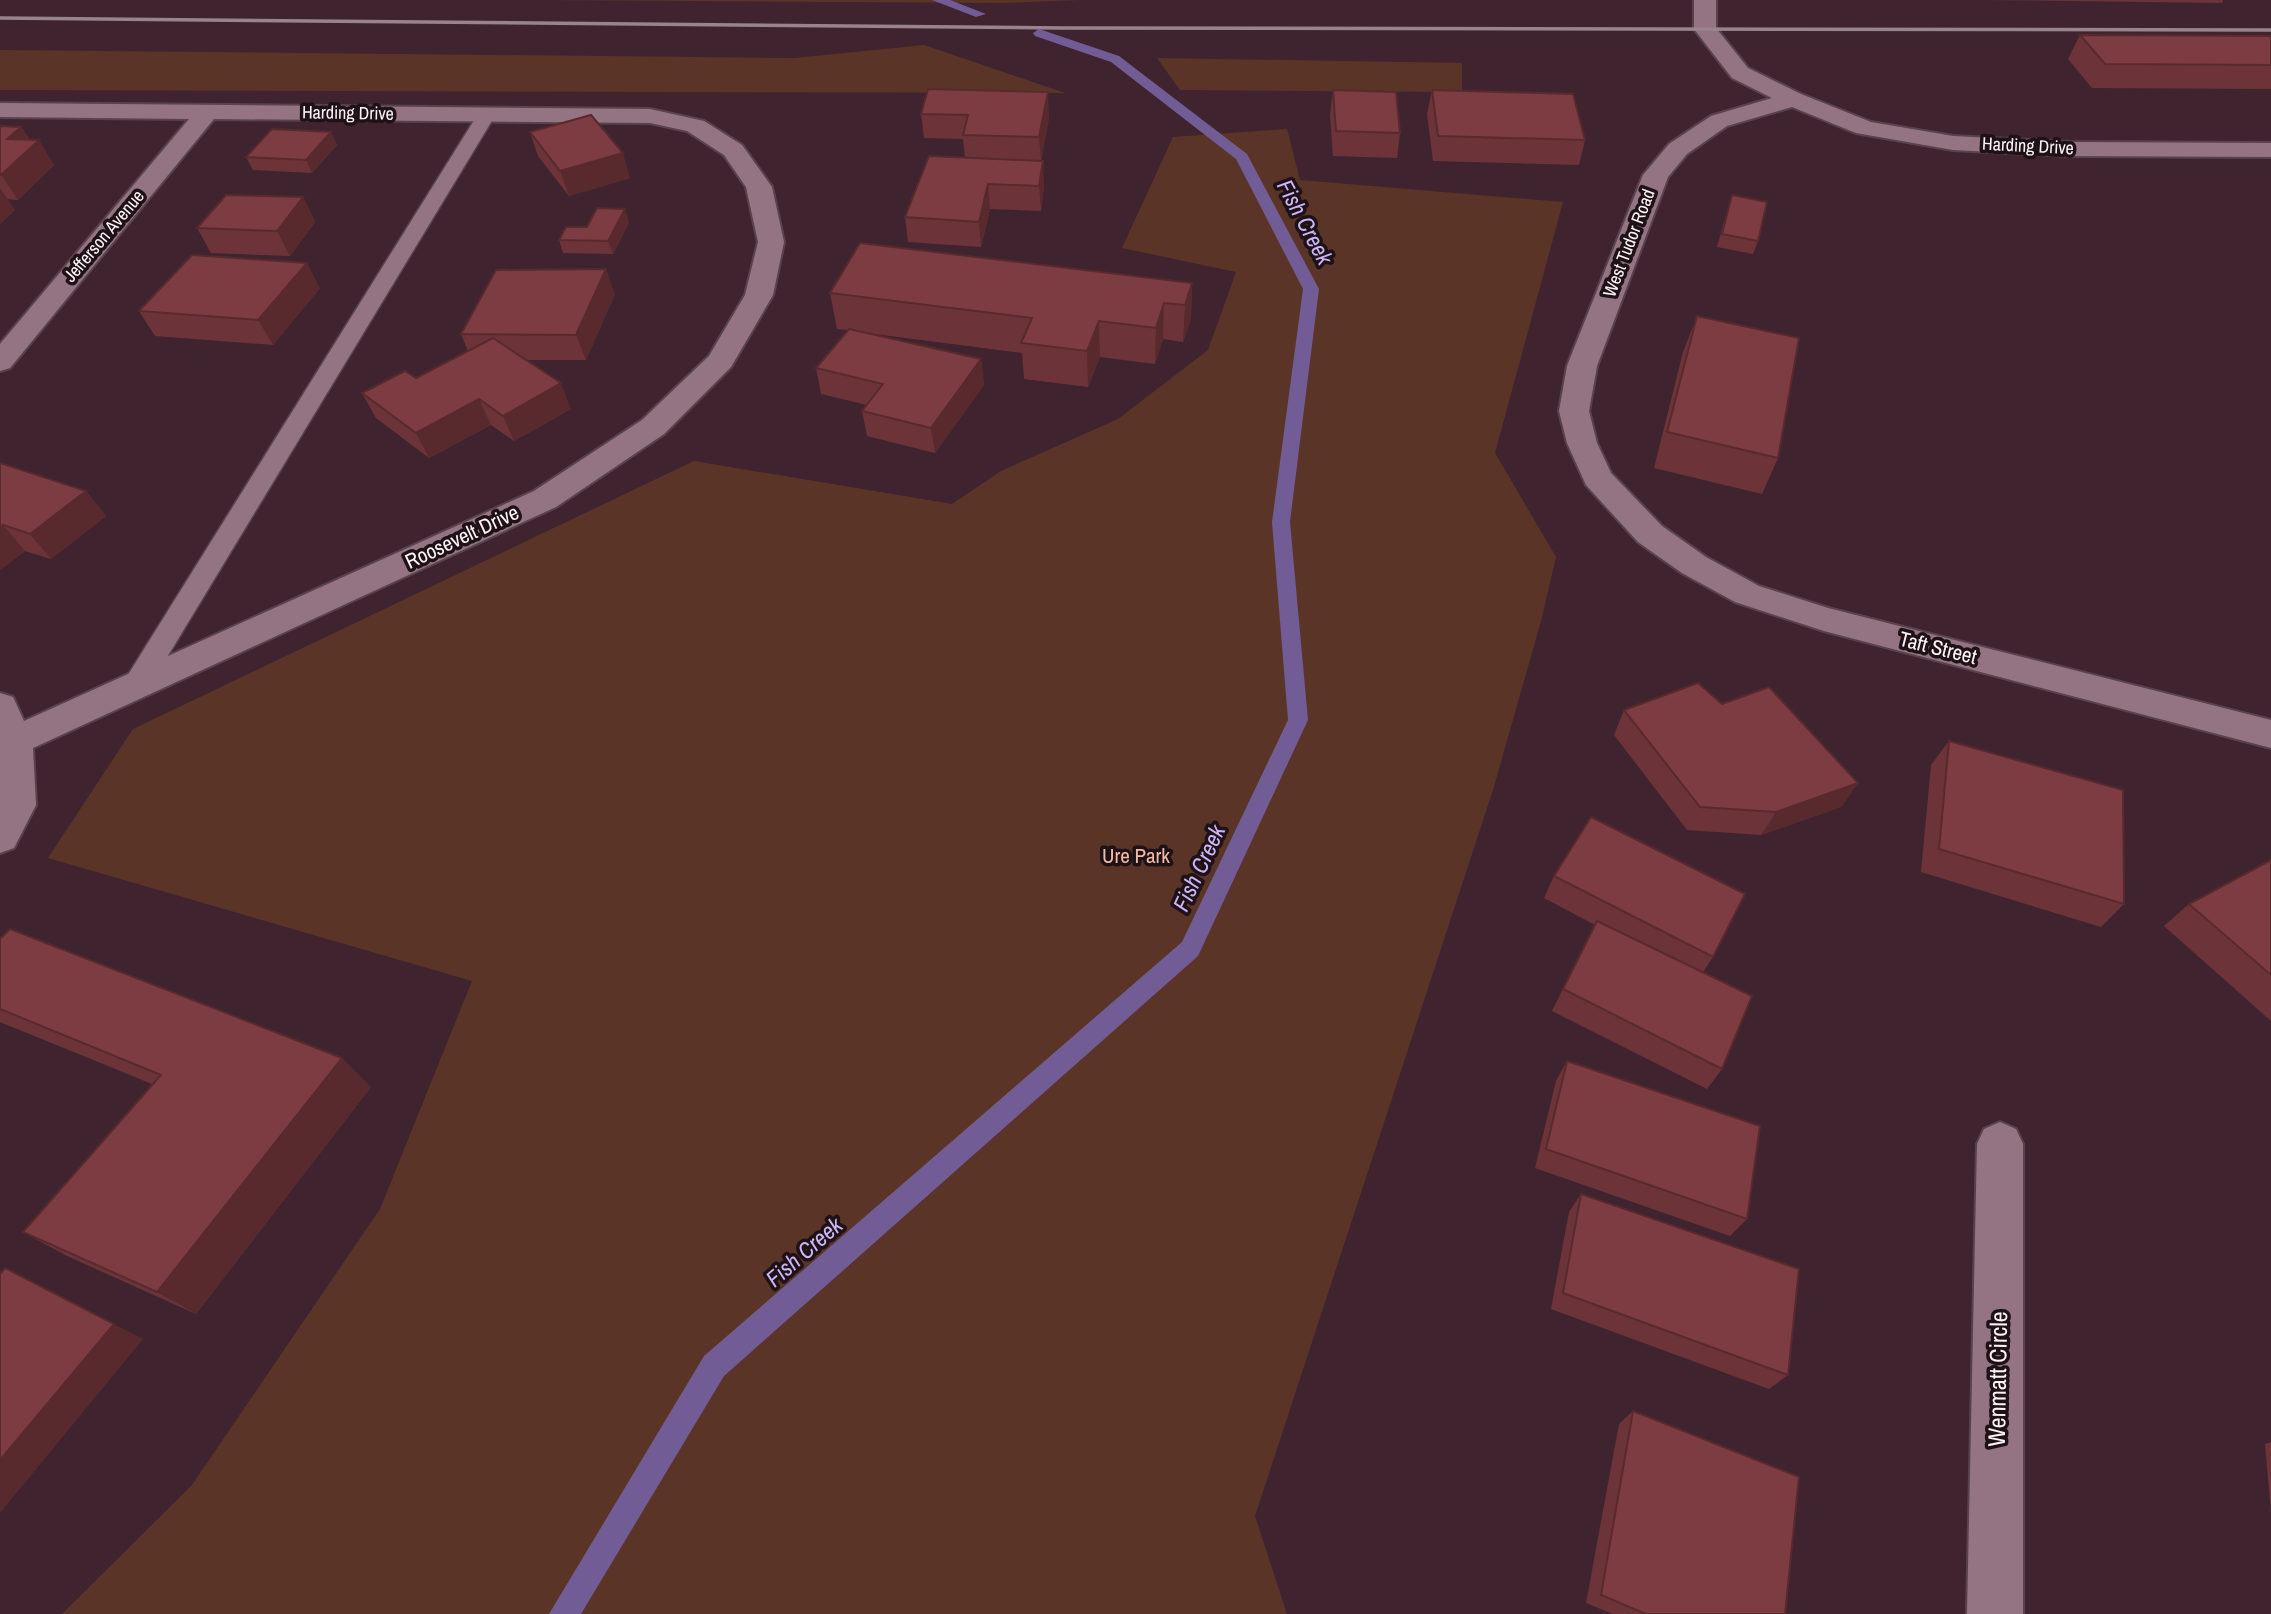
<svg xmlns="http://www.w3.org/2000/svg" width="2271" height="1614" font-family="'Archivo Narrow',sans-serif">
	<style>
		.green { fill: #5a3527 }
		.lines { fill: none; stroke-linecap: round; stroke-linejoin: round }
		.stream { fill: #715c95; fill-rule: evenodd }
		.service-casing { stroke: #58434d; stroke-width: 3 }
		.minor-casing { stroke: #58434d; stroke-width: 4 }
		.service { fill: #947482; fill-rule: evenodd }
		.minor { fill: #947482; fill-rule: evenodd }
		.rail { stroke: #97848c; stroke-width: 3.5 }
		.wall { fill: #6c3439 }
		.shaded-wall { fill: #582a2e }
		.building { fill: #7d3c42; stroke: #582a2e; stroke-width: 2 }
		.labels { text-anchor: middle; stroke-width: 7; stroke-linejoin: round; paint-order: stroke }
		.far-street-label { font-size: 18px; fill: #fdf2f6; stroke: #1e1217 }
		.street-label { font-size: 21px; fill: #fdf2f6; stroke: #1e1217 }
		.park-label { font-size: 21px; fill: #f3bba6; stroke: #1e1217 }
		.water-label { font-size: 23px; font-style: italic; fill: #ccb5f9; stroke: #1e1217 }
		.near-street-label { font-size: 24px; fill: #fdf2f6; stroke: #1e1217 }
	</style>
	<rect width="100%" height="100%" fill="#3f2430"/>
	<!-- green -->
	<g class="green">
		<path d="M 542,0 L 1079,0 L 1006,3 Z"/>
		<path d="M 924,45 L 1065,93 L 0,90 L 0,50 L 795,58 Z"/>
		<path d="M 1157,58 L 1462,63 L 1462,92 L 1180,90 Z"/>
		<path d="M 1287,129 L 1300,180 L 1563,202 L 1495,453 L 1556,557 L 1541,621 L 1493,790 L 1255,1516 L 1287,1614 L 62,1614 L 192,1485 L 380,1209 L 472,981 L 48,858 L 133,729 L 694,461 L 952,504 L 1001,471 L 1118,419 L 1208,350 L 1236,272 L 1122,248 L 1173,137 Z"/>
	</g>
	<g class="lines">
		<!-- stream -->
		<g class="stream">
			<path d="M 932,0 L 950,0 L 986,14 L 976,17 Z"/>
			<path d="M 1039,29 L 1119,56 L 1247,154 L 1319,289 L 1290,522 L 1308,720 L 1198,956 L 724,1376 L 581,1614 L 549,1614 L 704,1356 L 1182,942 L 1288,720 L 1272,522 L 1303,289 L 1236,159 L 1111,62 L 1035,36 L 1033,33 Z"/>
		</g>
		<!-- service casing -->
		<g class="service-casing">
			<path id="service" d="M 487,108 L 496,114 L 146,692 L 136,695 L 126,692 L 122,685 L 126,678 L 478,114 Z"/>
		</g>
		<!-- minor casing -->
		<g class="minor-casing">
			<g id="minor">
				<path d="M 1694,0 L 1716,0 L 1716,28 L 1748,68 L 1801,94 L 1871,122 L 1953,136 L 2069,142 L 2271,143 L 2271,157 L 2069,156 L 1953,150 L 1856,133 L 1792,107 L 1727,126 L 1687,154 L 1668,177 L 1597,366 L 1589,411 L 1597,443 L 1611,473 L 1662,526 L 1706,557 L 1759,586 L 1828,608 L 2271,720 L 2271,748 L 1824,631 L 1735,602 L 1682,573 L 1638,542 L 1586,485 L 1567,443 L 1559,411 L 1567,366 L 1643,175 L 1669,144 L 1711,116 L 1772,98 L 1732,78 L 1694,29 Z"/>
				<path d="M 0,103 L 650,109 L 704,121 L 742,145 L 772,187 L 784,242 L 773,295 L 731,367 L 664,434 L 556,507 L 33,748 L 36,805 L 14,848 L 0,853 L 0,693 L 13,697 L 24,721 L 534,491 L 642,420 L 709,356 L 745,295 L 758,242 L 746,187 L 724,155 L 687,131 L 650,123 L 214,119 L 10,368 L 0,371 L 0,344 L 189,119 L 0,117 Z"/>
				<path d="M 2000,1122 L 2016,1129 L 2023,1144 L 2023,1614 L 1967,1614 L 1977,1144 L 1984,1129 Z"/>
			</g>
		</g>
		<!-- service -->
		<use href="#service" class="service"/>
		<!-- minor -->
		<use href="#minor" class="minor"/>
		<!-- rail -->
		<path class="rail" d="M 0,18 L 1060,28 L 2271,30"/>
	</g>
	<!-- wall -->
	<g class="wall">
		<path d="M 1986,0 L 2223,0 L 2222,3 Z"/>
		<path d="M 2080,35 L 2271,36 L 2271,89 L 2092,88 L 2068,59 Z"/>
		<path d="M 1333,90 L 1400,133 L 1397,158 L 1333,156 L 1330,115 Z"/>
		<path d="M 1432,90 L 1585,140 L 1579,165 L 1433,161 L 1427,114 Z"/>
		<path d="M 921,114 L 1049,117 L 1041,161 L 1044,186 L 1041,211 L 990,209 L 981,247 L 908,242 L 905,217 L 965,158 L 963,139 L 924,138 Z"/>
		<path d="M 0,126 L 21,127 L 30,140 L 54,165 L 18,200 L 7,199 L 15,210 L 0,224 Z"/>
		<path d="M 331,132 L 337,145 L 312,173 L 253,170 L 246,157 Z"/>
		<path d="M 530,132 L 630,178 L 569,196 L 538,156 Z"/>
		<path d="M 1732,195 L 1758,241 L 1753,254 L 1717,247 Z"/>
		<path d="M 303,197 L 315,222 L 290,256 L 211,253 L 197,228 Z"/>
		<path d="M 629,222 L 613,254 L 563,253 L 559,240 L 587,227 Z"/>
		<path d="M 1192,283 L 1191,319 L 1183,342 L 1163,339 L 1155,364 L 1100,357 L 1088,387 L 1024,379 L 1022,353 L 867,333 L 981,359 L 984,385 L 935,453 L 867,436 L 862,411 L 867,405 L 821,394 L 816,368 L 848,330 L 837,329 L 830,293 Z"/>
		<path d="M 320,288 L 273,345 L 155,336 L 139,311 Z"/>
		<path d="M 615,294 L 586,360 L 526,360 L 571,409 L 514,441 L 491,425 L 429,458 L 376,418 L 362,393 L 416,378 L 468,351 L 461,334 Z"/>
		<path d="M 1697,316 L 1778,458 L 1762,494 L 1654,468 L 1683,352 Z"/>
		<path d="M 0,463 L 86,491 L 106,516 L 51,559 L 25,551 L 0,570 Z"/>
		<path d="M 1722,704 L 1858,783 L 1841,807 L 1761,835 L 1687,830 L 1614,735 L 1624,710 Z"/>
		<path d="M 1949,741 L 2124,904 L 2101,927 L 1921,872 L 1931,765 Z"/>
		<path d="M 2271,860 L 2271,1021 L 2164,926 L 2189,904 Z"/>
		<path d="M 1554,876 L 1713,957 L 1703,972 L 1722,1069 L 1707,1089 L 1552,1011 L 1595,925 L 1544,898 Z"/>
		<path d="M 0,939 L 371,1087 L 196,1314 L 67,1256 L 23,1232 L 152,1084 L 0,1022 Z"/>
		<path d="M 1567,1061 L 1747,1219 L 1730,1236 L 1535,1168 L 1556,1081 Z"/>
		<path d="M 1581,1194 L 1788,1375 L 1769,1389 L 1551,1309 L 1569,1212 Z"/>
		<path d="M 1633,1411 L 1785,1614 L 1613,1614 L 1586,1603 L 1619,1424 Z"/>
		<path d="M 2271,1442 L 2271,1513 L 2265,1444 Z"/>
	</g>
	<!-- shaded-wall -->
	<g class="shaded-wall">
		<path d="M 1048,92 L 1049,117 L 1041,162 L 1039,137 Z"/>
		<path d="M 21,127 L 33,145 L 39,140 L 54,165 L 18,200 L 1,175 L 7,139 Z"/>
		<path d="M 331,132 L 337,145 L 312,173 L 306,160 Z"/>
		<path d="M 623,153 L 630,178 L 569,196 L 560,171 Z"/>
		<path d="M 1043,161 L 1044,186 L 1041,211 L 1039,186 Z"/>
		<path d="M 988,184 L 990,209 L 981,247 L 979,222 Z"/>
		<path d="M 0,188 L 15,210 L 0,224 Z"/>
		<path d="M 303,197 L 315,222 L 290,256 L 277,231 Z"/>
		<path d="M 625,209 L 629,222 L 613,254 L 608,241 Z"/>
		<path d="M 307,263 L 320,288 L 273,345 L 258,320 Z"/>
		<path d="M 606,269 L 615,294 L 586,360 L 576,335 Z"/>
		<path d="M 1192,283 L 1191,319 L 1183,342 L 1185,305 Z"/>
		<path d="M 1164,303 L 1163,339 L 1155,364 L 1156,328 Z"/>
		<path d="M 1099,321 L 1100,357 L 1088,387 L 1087,351 Z"/>
		<path d="M 981,359 L 984,385 L 935,453 L 931,428 Z"/>
		<path d="M 561,383 L 571,409 L 514,441 L 503,416 Z"/>
		<path d="M 479,399 L 491,425 L 429,458 L 416,433 Z"/>
		<path d="M 86,491 L 106,516 L 51,559 L 30,534 Z"/>
		<path d="M 3,525 L 25,551 L 0,570 L 0,528 Z"/>
		<path d="M 1858,783 L 1841,807 L 1761,835 L 1776,812 Z"/>
		<path d="M 342,1058 L 371,1087 L 196,1314 L 157,1292 Z"/>
		<path d="M 5,1268 L 143,1339 L 0,1513 L 0,1460 Z"/>
	</g>
	<!-- building -->
	<g class="building">
		<path d="M 2080,35 L 2271,36 L 2271,65 L 2105,64 Z"/>
		<path d="M 928,89 L 1048,92 L 1039,137 L 963,135 L 968,115 L 921,114 Z"/>
		<path d="M 1333,90 L 1396,92 L 1400,133 L 1336,131 Z"/>
		<path d="M 1432,90 L 1573,94 L 1585,140 L 1438,136 Z"/>
		<path d="M 591,115 L 623,153 L 560,171 L 530,132 Z"/>
		<path d="M 0,126 L 21,127 L 7,139 L 39,140 L 1,175 L 0,175 Z"/>
		<path d="M 272,129 L 331,132 L 306,160 L 246,157 Z"/>
		<path d="M 929,156 L 1043,161 L 1039,186 L 988,184 L 979,222 L 905,217 Z"/>
		<path d="M 226,195 L 303,197 L 277,231 L 197,228 Z"/>
		<path d="M 1732,195 L 1767,202 L 1758,241 L 1722,234 Z"/>
		<path d="M 597,208 L 625,209 L 608,241 L 559,240 L 566,227 L 587,227 Z"/>
		<path d="M 860,243 L 1192,283 L 1185,305 L 1164,303 L 1156,328 L 1099,321 L 1087,351 L 1021,343 L 1032,318 L 830,293 Z"/>
		<path d="M 192,255 L 307,263 L 258,320 L 139,311 Z"/>
		<path d="M 606,269 L 576,335 L 461,334 L 496,270 Z"/>
		<path d="M 1697,316 L 1799,338 L 1778,458 L 1667,432 Z"/>
		<path d="M 849,329 L 981,359 L 931,428 L 862,411 L 883,384 L 816,368 Z"/>
		<path d="M 493,338 L 561,383 L 503,416 L 479,399 L 416,433 L 362,393 L 405,371 L 416,378 Z"/>
		<path d="M 0,463 L 86,491 L 30,534 L 3,525 L 0,528 Z"/>
		<path d="M 1698,683 L 1722,704 L 1769,687 L 1858,783 L 1776,812 L 1700,807 L 1624,710 Z"/>
		<path d="M 1949,741 L 2123,790 L 2124,904 L 1939,849 Z"/>
		<path d="M 1591,817 L 1745,894 L 1713,957 L 1554,876 Z"/>
		<path d="M 2271,860 L 2271,975 L 2189,904 Z"/>
		<path d="M 1597,921 L 1752,996 L 1722,1069 L 1563,989 Z"/>
		<path d="M 10,929 L 342,1058 L 157,1292 L 23,1232 L 161,1075 L 0,1009 L 0,939 Z"/>
		<path d="M 1567,1061 L 1760,1126 L 1747,1219 L 1546,1149 Z"/>
		<path d="M 1581,1194 L 1799,1269 L 1788,1375 L 1563,1293 Z"/>
		<path d="M 5,1268 L 114,1324 L 0,1460 L 0,1274 Z"/>
		<path d="M 1633,1411 L 1799,1477 L 1785,1614 L 1646,1614 L 1601,1595 Z"/>
	</g>
	<g class="labels">
		<!-- far-street labels -->
		<g class="far-street-label">
			<text transform="translate(348 113) rotate(1)" y="6">Harding Drive</text>
			<text transform="translate(2028 146) rotate(3)" y="6">Harding Drive</text>
			<text transform="translate(104 236) rotate(-50)" y="6">Jefferson Avenue</text>
			<text transform="translate(1629 243) rotate(-69)" y="6">West Tudor Road</text>
		</g>
		<!-- street labels -->
		<g class="street-label">
			<text transform="translate(462 537) rotate(-25)" y="7">Roosevelt Drive</text>
			<text transform="translate(1938 648) rotate(14)" y="7">Taft Street</text>
		</g>
		<!-- park labels -->
		<g class="park-label">
			<text x="1136" y="863">Ure Park</text>
		</g>
		<!-- water labels -->
		<g class="water-label">
			<text transform="translate(1305 222) rotate(62)" y="8">Fish Creek</text>
			<text transform="translate(1199 868) rotate(-65)" y="8">Fish Creek</text>
			<text transform="translate(804 1252) rotate(-41)" y="8">Fish Creek</text>
		</g>
		<!-- near-street labels -->
		<g class="near-street-label">
			<text transform="translate(1998 1379) rotate(-89)" y="8">Wenmatt Circle</text>
		</g>
	</g>
</svg>
